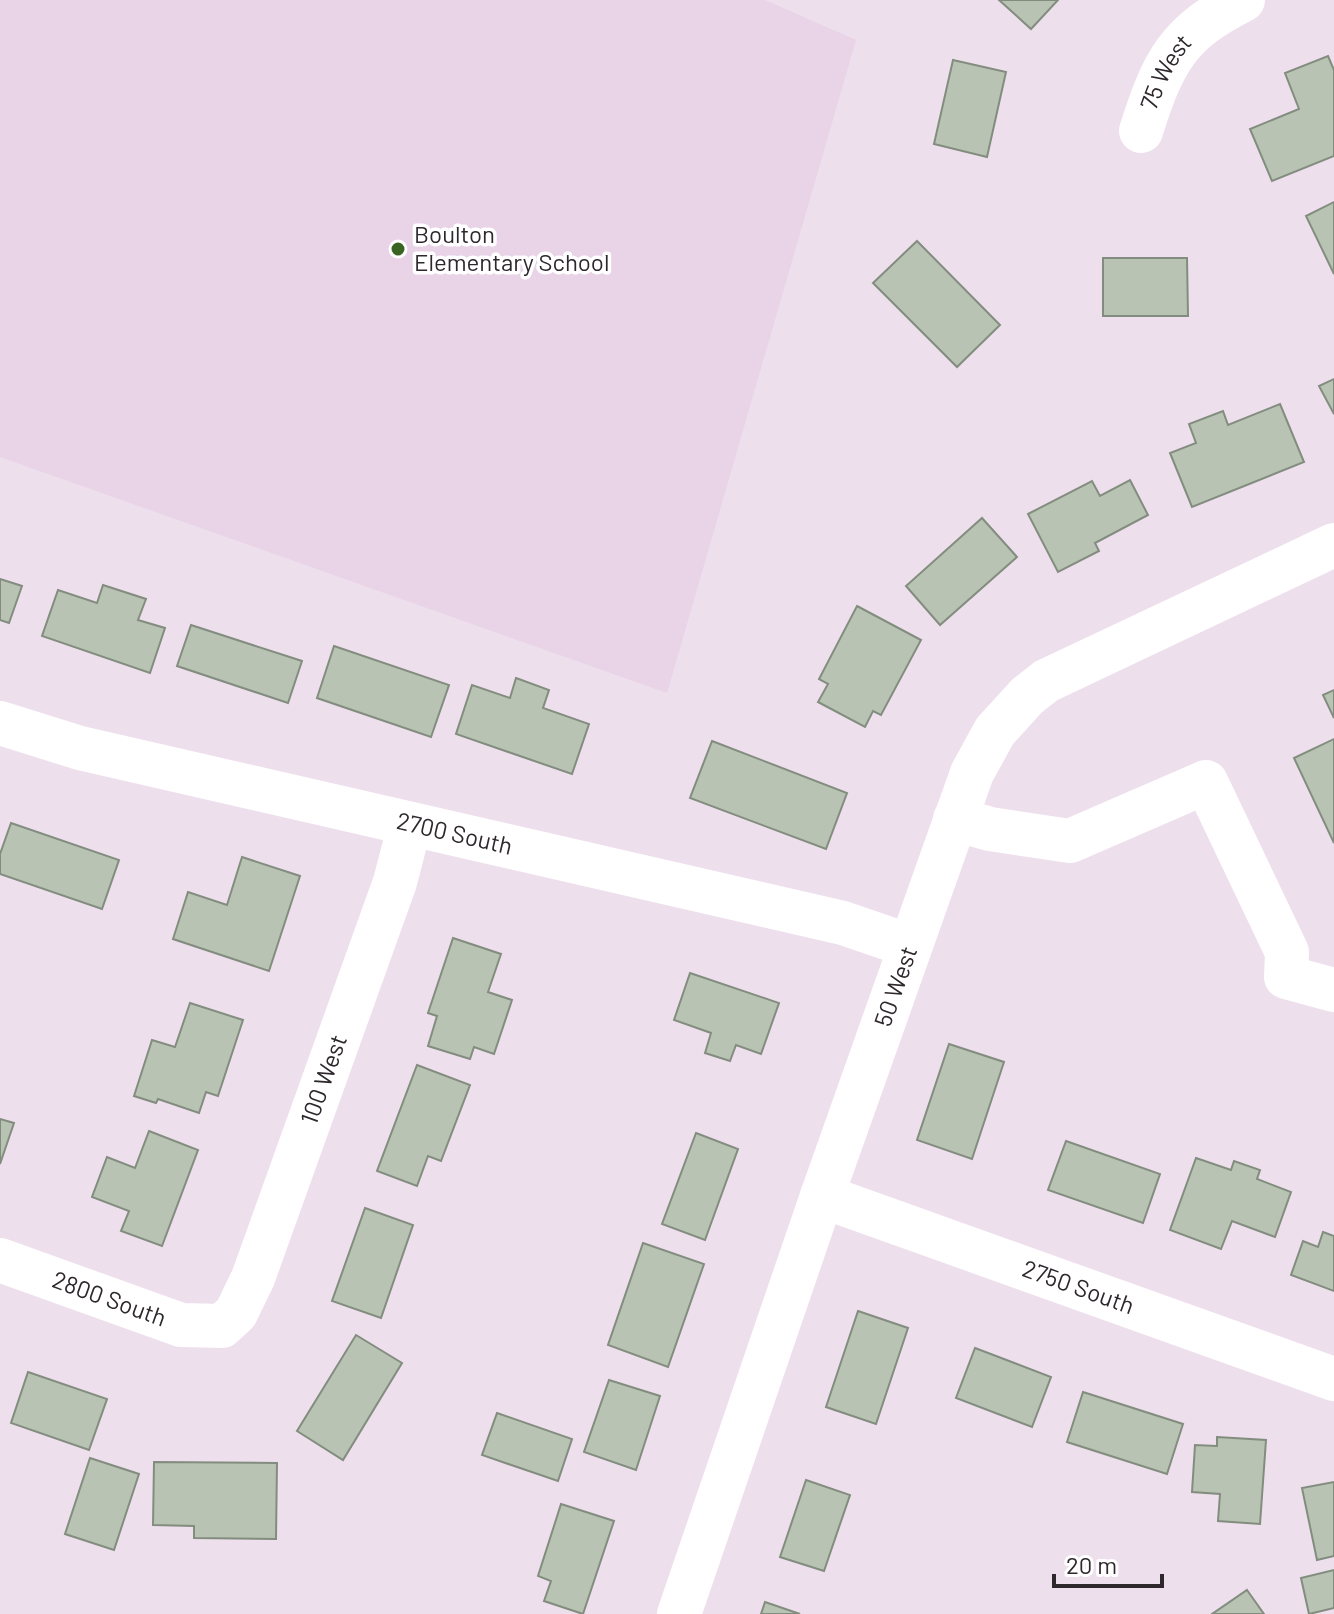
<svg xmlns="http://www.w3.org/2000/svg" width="1334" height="1614" font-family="Barlow,sans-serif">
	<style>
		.built { fill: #e8d3e7 }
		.building { fill: #b9c3b4; stroke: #838d7f; stroke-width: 2 }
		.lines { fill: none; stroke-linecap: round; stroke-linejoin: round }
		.minor { stroke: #fff; stroke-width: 44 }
		.poi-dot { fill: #396421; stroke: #fff; stroke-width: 3 }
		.labels { text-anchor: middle; stroke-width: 7; stroke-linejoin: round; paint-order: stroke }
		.street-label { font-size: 24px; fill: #2e282d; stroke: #fff }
		.poi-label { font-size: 24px; fill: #2e282d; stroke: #fff; text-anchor: start }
	</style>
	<rect width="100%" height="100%" fill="#eedfed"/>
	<!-- built -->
	<path class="built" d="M 0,0 L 765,0 L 856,40 L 667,693 L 0,457 Z"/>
	<!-- building -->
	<g class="building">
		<path d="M 999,0 L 1058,0 L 1031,29 Z"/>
		<path d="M 1328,56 L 1334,70 L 1334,156 L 1272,181 L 1250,129 L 1299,109 L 1285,73 Z"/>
		<path d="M 953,60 L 1006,72 L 987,157 L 934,144 Z"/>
		<path d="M 1334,202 L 1334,274 L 1306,216 Z"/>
		<path d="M 917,241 L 1000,325 L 957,367 L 873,283 Z"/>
		<path d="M 1103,258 L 1187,258 L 1188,316 L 1103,316 Z"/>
		<path d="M 1334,379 L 1334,414 L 1319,386 Z"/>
		<path d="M 1280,404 L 1304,462 L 1192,507 L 1170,453 L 1196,443 L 1189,424 L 1223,411 L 1228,425 Z"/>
		<path d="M 1130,480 L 1148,515 L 1095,543 L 1099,551 L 1058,572 L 1028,514 L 1092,481 L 1100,496 Z"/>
		<path d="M 982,518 L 1017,557 L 940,625 L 906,586 Z"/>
		<path d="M 0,579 L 22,586 L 9,623 L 0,620 Z"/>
		<path d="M 103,585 L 146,599 L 138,620 L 165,628 L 150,673 L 42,636 L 58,590 L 97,603 Z"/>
		<path d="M 857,606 L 921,640 L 881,715 L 873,711 L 865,727 L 818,702 L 828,684 L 819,679 Z"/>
		<path d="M 191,625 L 302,661 L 288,703 L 177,666 Z"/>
		<path d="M 334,646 L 449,685 L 431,737 L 317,698 Z"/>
		<path d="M 516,678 L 549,690 L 543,708 L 589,724 L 572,774 L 456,734 L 472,685 L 510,698 Z"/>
		<path d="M 1334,690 L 1334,718 L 1323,695 Z"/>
		<path d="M 1334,739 L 1334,843 L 1294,758 Z"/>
		<path d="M 712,741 L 847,793 L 826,849 L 690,798 Z"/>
		<path d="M 11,823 L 119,860 L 102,909 L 0,874 L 0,854 Z"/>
		<path d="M 242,857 L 300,876 L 269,971 L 173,939 L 188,892 L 227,905 Z"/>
		<path d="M 453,938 L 501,954 L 488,992 L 512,1000 L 494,1054 L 474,1047 L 470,1059 L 428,1046 L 437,1016 L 428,1013 Z"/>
		<path d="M 690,973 L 779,1003 L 761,1054 L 736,1045 L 730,1061 L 705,1053 L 711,1033 L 674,1020 Z"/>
		<path d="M 190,1003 L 243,1020 L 218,1096 L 206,1092 L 199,1113 L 158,1099 L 156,1103 L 134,1096 L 152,1040 L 175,1047 Z"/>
		<path d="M 949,1044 L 1004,1062 L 972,1159 L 917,1140 Z"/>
		<path d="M 417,1065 L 470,1085 L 441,1161 L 428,1156 L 417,1186 L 377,1171 Z"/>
		<path d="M 0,1119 L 14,1123 L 0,1164 Z"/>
		<path d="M 149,1131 L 198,1150 L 162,1246 L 121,1231 L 129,1211 L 92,1197 L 107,1157 L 135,1168 Z"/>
		<path d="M 696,1133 L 738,1149 L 705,1240 L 662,1224 Z"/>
		<path d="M 1066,1141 L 1160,1174 L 1143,1223 L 1048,1190 Z"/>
		<path d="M 1196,1158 L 1231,1170 L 1234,1161 L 1260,1170 L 1257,1179 L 1291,1192 L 1275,1237 L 1232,1221 L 1221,1249 L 1170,1230 Z"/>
		<path d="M 365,1208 L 413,1225 L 381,1318 L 332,1301 Z"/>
		<path d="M 1323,1232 L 1334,1236 L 1334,1291 L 1291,1275 L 1303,1241 L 1318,1247 Z"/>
		<path d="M 643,1243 L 704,1264 L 668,1367 L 608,1345 Z"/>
		<path d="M 858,1311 L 908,1328 L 876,1424 L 826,1407 Z"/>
		<path d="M 356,1335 L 402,1363 L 343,1460 L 297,1431 Z"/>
		<path d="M 975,1348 L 1051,1377 L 1032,1427 L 956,1398 Z"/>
		<path d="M 28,1372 L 107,1399 L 89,1450 L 11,1423 Z"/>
		<path d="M 609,1380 L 660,1396 L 636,1470 L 584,1452 Z"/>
		<path d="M 1083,1392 L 1183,1424 L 1167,1474 L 1067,1442 Z"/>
		<path d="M 497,1413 L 572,1439 L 558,1481 L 482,1455 Z"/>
		<path d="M 1217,1437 L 1266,1440 L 1260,1524 L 1218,1521 L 1220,1494 L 1192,1492 L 1195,1445 L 1217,1446 Z"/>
		<path d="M 90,1458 L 139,1474 L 114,1550 L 65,1534 Z"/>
		<path d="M 154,1462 L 277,1463 L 276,1539 L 194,1538 L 194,1526 L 153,1525 Z"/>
		<path d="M 806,1480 L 850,1495 L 824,1571 L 780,1557 Z"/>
		<path d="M 1334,1482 L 1334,1556 L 1317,1560 L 1302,1488 Z"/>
		<path d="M 561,1504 L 614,1521 L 583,1614 L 544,1601 L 551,1581 L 538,1576 Z"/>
		<path d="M 1334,1570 L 1334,1608 L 1309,1614 L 1301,1578 Z"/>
		<path d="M 1247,1590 L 1264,1614 L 1212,1614 Z"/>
		<path d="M 765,1602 L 800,1614 L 761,1614 Z"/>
	</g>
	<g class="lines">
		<!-- minor -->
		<g class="minor">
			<path id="s1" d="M 1141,131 C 1163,62 1177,33 1243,0"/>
			<path id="s2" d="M 0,723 L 80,748 L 843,923 L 910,946"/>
			<path d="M 955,819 L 990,829 L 1070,841 L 1206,782 L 1287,952 L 1286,977 L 1334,990"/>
			<path id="s3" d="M 822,1196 L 1334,1379"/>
			<path id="s4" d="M 0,1260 L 181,1325 L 222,1326 L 236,1313 L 253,1278 L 395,882 L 410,824"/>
			<path id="s5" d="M 679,1614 L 822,1196 L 972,773 L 995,731 L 1027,696 L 1046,681 L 1334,545"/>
		</g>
	</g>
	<!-- markers -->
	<circle class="poi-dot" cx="398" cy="249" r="8"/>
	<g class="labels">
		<!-- street labels -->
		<g class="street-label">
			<text dy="8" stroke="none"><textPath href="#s1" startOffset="64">75 West</textPath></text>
			<text dy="8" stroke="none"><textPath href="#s2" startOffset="468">2700 South</textPath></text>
			<text dy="8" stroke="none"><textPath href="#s5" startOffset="664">50 West</textPath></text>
			<text dy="8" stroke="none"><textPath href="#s4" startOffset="502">100 West</textPath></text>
			<text dy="8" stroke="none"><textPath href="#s3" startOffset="272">2750 South</textPath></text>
			<text dy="8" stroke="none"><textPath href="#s4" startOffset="116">2800 South</textPath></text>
		</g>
		<!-- poi labels -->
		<g class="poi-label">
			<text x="414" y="243">Boulton<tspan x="414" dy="28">Elementary School</tspan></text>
		</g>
	</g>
	<!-- scale -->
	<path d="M1054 1574v12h108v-12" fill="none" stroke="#2e282d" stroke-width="4"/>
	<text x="1066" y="1574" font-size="24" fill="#2e282d" stroke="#ffffff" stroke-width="6" paint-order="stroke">20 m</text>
</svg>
